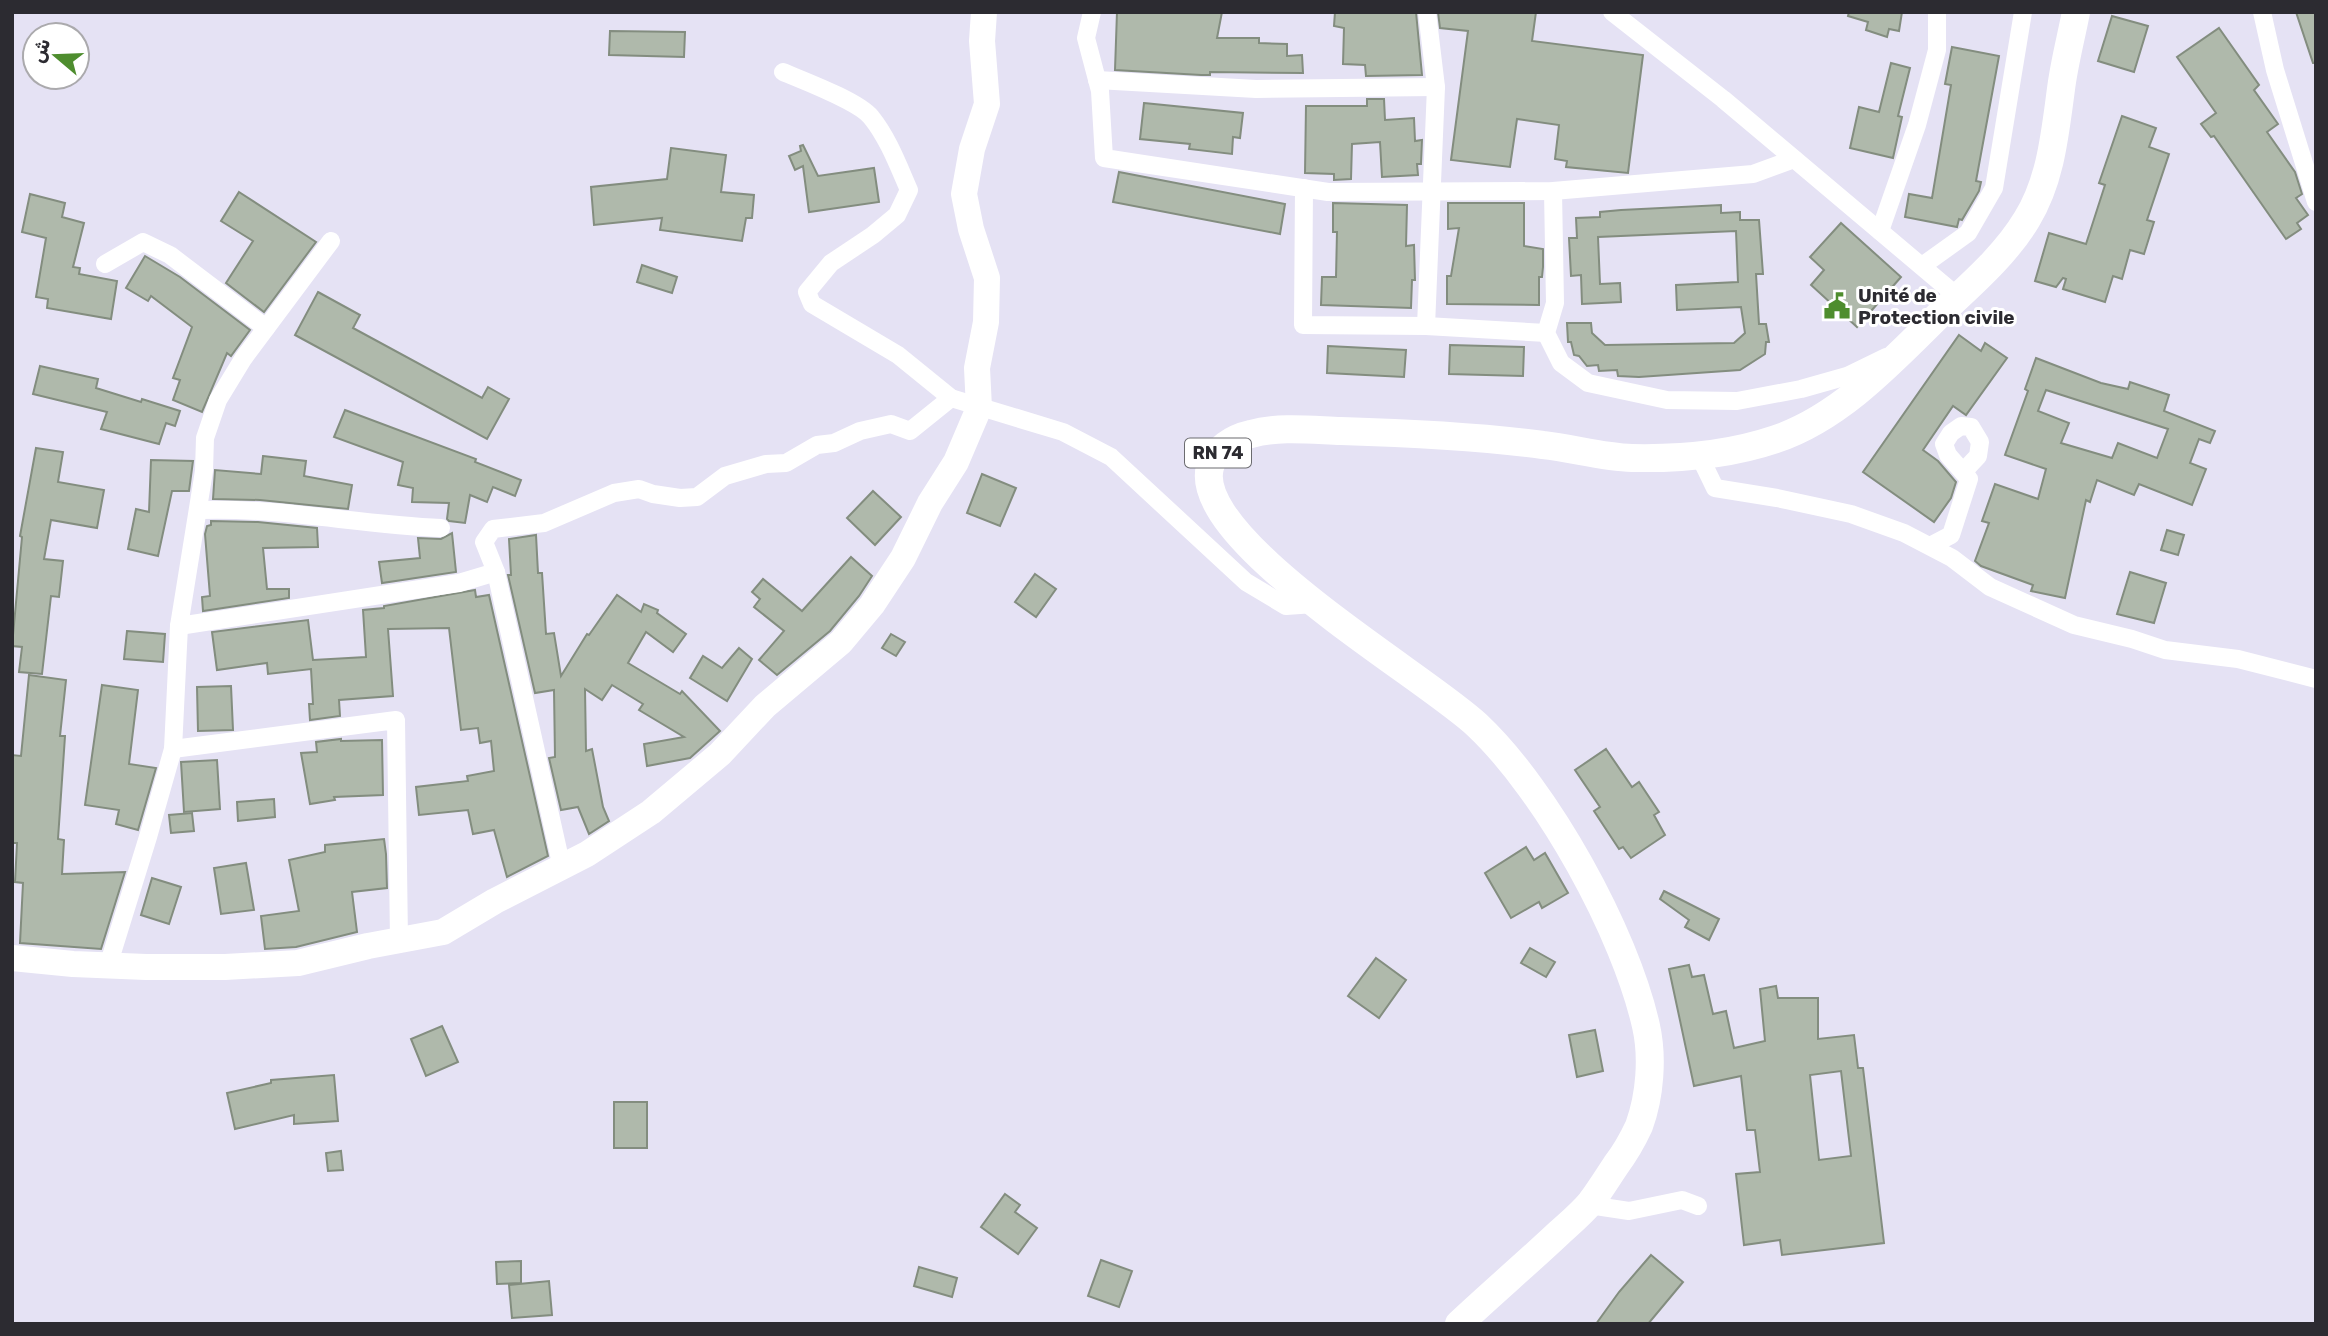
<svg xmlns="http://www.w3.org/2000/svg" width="2328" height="1336" font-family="Rubik,Vazirmatn,sans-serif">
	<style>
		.building { fill: #afb9ab; stroke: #838d7f; stroke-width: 2; fill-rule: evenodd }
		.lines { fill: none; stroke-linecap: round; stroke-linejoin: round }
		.street { stroke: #fff; stroke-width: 18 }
		.secondary { stroke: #fff; stroke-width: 26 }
		.primary { stroke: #fff; stroke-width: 28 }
		.labels { text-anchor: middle; stroke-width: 6; stroke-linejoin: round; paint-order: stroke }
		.shield { fill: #fff; stroke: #6b6b6f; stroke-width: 2 }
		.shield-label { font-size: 18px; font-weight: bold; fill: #2c2b31 }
		.poi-label { font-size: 19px; font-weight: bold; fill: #2c2b31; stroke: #fff; text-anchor: start }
	</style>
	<rect width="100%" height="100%" fill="#e5e2f4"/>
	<!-- building -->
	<g class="building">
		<path d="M 1117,12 L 1222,12 L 1217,38 L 1259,38 L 1259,43 L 1287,44 L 1287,56 L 1302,55 L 1303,73 L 1210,72 L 1210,75 L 1201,75 L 1115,70 Z"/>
		<path d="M 1335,12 L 1416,12 L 1422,75 L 1366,76 L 1365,65 L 1343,64 L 1344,28 L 1334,26 Z"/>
		<path d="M 1438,12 L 1536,12 L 1532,41 L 1643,55 L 1628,173 L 1566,167 L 1567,161 L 1555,159 L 1559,125 L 1517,119 L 1510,167 L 1451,160 L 1468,31 L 1440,28 Z"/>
		<path d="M 1849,12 L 1902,12 L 1899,31 L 1889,29 L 1887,37 L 1866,30 L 1868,22 L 1848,16 Z"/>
		<path d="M 2296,12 L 2316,12 L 2316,63 L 2313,63 Z"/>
		<path d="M 2112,16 L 2148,26 L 2134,72 L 2098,61 Z"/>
		<path d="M 2219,28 L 2259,85 L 2254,90 L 2278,124 L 2267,132 L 2295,172 L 2302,194 L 2296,198 L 2308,215 L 2297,223 L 2301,229 L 2286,239 L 2214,136 L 2211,137 L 2201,124 L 2216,113 L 2177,57 Z"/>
		<path d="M 610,31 L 685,32 L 684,57 L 609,55 Z"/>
		<path d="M 1952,47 L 1999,56 L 1976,181 L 1981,182 L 1979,191 L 1962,220 L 1959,219 L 1957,227 L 1905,217 L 1909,194 L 1932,198 L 1951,85 L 1945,84 Z"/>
		<path d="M 1891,63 L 1910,68 L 1898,116 L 1902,117 L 1893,158 L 1850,148 L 1859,107 L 1879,112 Z"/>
		<path d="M 1367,99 L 1384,99 L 1385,120 L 1414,118 L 1415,141 L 1422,140 L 1421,164 L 1417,164 L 1418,175 L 1382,177 L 1380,142 L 1352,144 L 1351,179 L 1334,180 L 1334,174 L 1305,173 L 1306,106 L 1367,106 Z"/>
		<path d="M 1144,103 L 1243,113 L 1240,138 L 1233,137 L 1232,154 L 1189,149 L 1190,144 L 1140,139 Z"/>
		<path d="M 2122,116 L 2156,128 L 2149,147 L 2169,154 L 2147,220 L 2154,222 L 2144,254 L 2130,250 L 2122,279 L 2113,276 L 2105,302 L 2063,289 L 2066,279 L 2063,278 L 2056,287 L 2035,281 L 2049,233 L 2086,244 L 2105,185 L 2099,183 Z"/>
		<path d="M 803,145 L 818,176 L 874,168 L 879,202 L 809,212 L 803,166 L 795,170 L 789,156 L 801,151 L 800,146 Z"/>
		<path d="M 671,148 L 726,155 L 721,192 L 754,195 L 752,218 L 746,218 L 742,241 L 660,230 L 662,218 L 594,225 L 591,187 L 667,179 Z"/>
		<path d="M 1119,172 L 1285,204 L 1280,234 L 1113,202 Z"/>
		<path d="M 239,192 L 316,242 L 264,312 L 226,283 L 253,241 L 221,221 Z"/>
		<path d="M 30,194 L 65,203 L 62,217 L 84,223 L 73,267 L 80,268 L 79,274 L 117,281 L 111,319 L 47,308 L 48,299 L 36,297 L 46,238 L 22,232 Z"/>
		<path d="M 1333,203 L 1407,205 L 1406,246 L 1414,245 L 1415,280 L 1412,280 L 1411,308 L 1321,305 L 1322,277 L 1336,277 L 1337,232 L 1333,232 Z"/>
		<path d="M 1448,203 L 1524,203 L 1524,246 L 1543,249 L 1543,267 L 1542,277 L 1539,277 L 1539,305 L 1447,304 L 1447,276 L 1451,276 L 1459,228 L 1448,229 Z"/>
		<path d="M 1721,205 L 1721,213 L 1740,212 L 1740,220 L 1759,220 L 1763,274 L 1756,274 L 1759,324 L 1766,324 L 1769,342 L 1766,342 L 1765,354 L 1740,370 L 1639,377 L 1618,376 L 1617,370 L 1599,371 L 1598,365 L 1587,366 L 1579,356 L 1574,355 L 1571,342 L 1568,342 L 1567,323 L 1591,323 L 1592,333 L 1605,345 L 1734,343 L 1745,333 L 1741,307 L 1677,310 L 1676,285 L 1738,282 L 1736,231 L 1598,237 L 1600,284 L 1620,283 L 1621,302 L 1582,304 L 1581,275 L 1571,276 L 1569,238 L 1577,238 L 1576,218 L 1600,217 L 1600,212 L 1621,210 Z"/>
		<path d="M 1841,223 L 1901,277 L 1857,327 L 1811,285 L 1824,270 L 1810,257 Z"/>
		<path d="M 145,256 L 180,277 L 250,330 L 231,356 L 227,353 L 202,412 L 173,400 L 180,380 L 173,378 L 192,327 L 151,296 L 148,301 L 126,288 Z"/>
		<path d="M 642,265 L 677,277 L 672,293 L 637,282 Z"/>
		<path d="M 318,292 L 360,315 L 353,328 L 482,398 L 488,387 L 509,399 L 487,439 L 295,335 Z"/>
		<path d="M 1959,335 L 1981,351 L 1985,343 L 2007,358 L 1966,415 L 1953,406 L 1923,450 L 1938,461 L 1956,482 L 1951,498 L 1934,522 L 1863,472 Z"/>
		<path d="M 1450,345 L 1524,347 L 1523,376 L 1449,374 Z"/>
		<path d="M 1328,346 L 1406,350 L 1404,377 L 1327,373 Z"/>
		<path d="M 2036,358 L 2101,383 L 2128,389 L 2130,382 L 2169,395 L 2164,411 L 2215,431 L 2210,443 L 2199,439 L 2190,463 L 2206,469 L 2192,505 L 2139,484 L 2134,495 L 2097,480 L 2090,502 L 2086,500 L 2065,598 L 2031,591 L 2033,585 L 1981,566 L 1975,561 L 1989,523 L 1982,521 L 1995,484 L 2038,499 L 2046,469 L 2005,455 L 2028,391 L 2025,389 ZM 2046,390 L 2168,429 L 2157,458 L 2118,443 L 2112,458 L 2061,443 L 2069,423 L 2038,411 Z"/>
		<path d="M 40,366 L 98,379 L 96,388 L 141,402 L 142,399 L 180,411 L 175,426 L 166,423 L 159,444 L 101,429 L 107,412 L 33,394 Z"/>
		<path d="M 345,410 L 476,459 L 475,462 L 521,480 L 515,496 L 493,487 L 487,502 L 470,495 L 465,523 L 449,521 L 447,519 L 449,503 L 412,502 L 413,488 L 398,485 L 403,462 L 334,437 Z"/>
		<path d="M 36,448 L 63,452 L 58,482 L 104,490 L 97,528 L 51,520 L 44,559 L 63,561 L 59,597 L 51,596 L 42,674 L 19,672 L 22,647 L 12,646 L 22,537 L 20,536 Z"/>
		<path d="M 263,456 L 306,461 L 304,476 L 352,485 L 348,509 L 260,500 L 213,499 L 215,470 L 261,474 Z"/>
		<path d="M 151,460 L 193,461 L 189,491 L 172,491 L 158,556 L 128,549 L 136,509 L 149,512 Z"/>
		<path d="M 982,474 L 1016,488 L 1000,526 L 967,513 Z"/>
		<path d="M 873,491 L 901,517 L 875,545 L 847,518 Z"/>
		<path d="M 211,521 L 258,522 L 317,528 L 318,547 L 263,548 L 267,589 L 289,589 L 289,598 L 203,611 L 202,597 L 210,596 L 205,534 L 207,526 L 211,525 Z"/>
		<path d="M 2167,530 L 2184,535 L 2178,555 L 2161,550 Z"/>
		<path d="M 452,533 L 456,572 L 382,583 L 379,562 L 420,558 L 418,538 L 441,539 Z"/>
		<path d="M 536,535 L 538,573 L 542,573 L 546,634 L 554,633 L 561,676 L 587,634 L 589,635 L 617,595 L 641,612 L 644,604 L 658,610 L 657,613 L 686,634 L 673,652 L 646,632 L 628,663 L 680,694 L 682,691 L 720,731 L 690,758 L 647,766 L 644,744 L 684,737 L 639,710 L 643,704 L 612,685 L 602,700 L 585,689 L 586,751 L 592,749 L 603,807 L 609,821 L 589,834 L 578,807 L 561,810 L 549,758 L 555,757 L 554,690 L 535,693 L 508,575 L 511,575 L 509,539 Z"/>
		<path d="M 851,557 L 872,576 L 859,596 L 830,631 L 777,675 L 759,660 L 784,631 L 754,607 L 760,599 L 752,592 L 763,579 L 802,611 Z"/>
		<path d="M 2130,572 L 2166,583 L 2154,623 L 2117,614 Z"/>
		<path d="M 1035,574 L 1056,589 L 1036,617 L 1015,602 Z"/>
		<path d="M 475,590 L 476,597 L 489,595 L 548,856 L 507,877 L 494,830 L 473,834 L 468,810 L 419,815 L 416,787 L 468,781 L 467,776 L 494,771 L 491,741 L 480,743 L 478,728 L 461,730 L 449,628 L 388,629 L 393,696 L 339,700 L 340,716 L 310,720 L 309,704 L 313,704 L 311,669 L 268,674 L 267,663 L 217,670 L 212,632 L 308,620 L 313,660 L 366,657 L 363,610 L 384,608 L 384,606 Z"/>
		<path d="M 127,631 L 165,634 L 163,662 L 124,659 Z"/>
		<path d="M 891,634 L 905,642 L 896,656 L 882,648 Z"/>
		<path d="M 739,648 L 752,659 L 727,701 L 690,678 L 703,656 L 722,668 Z"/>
		<path d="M 29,675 L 66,680 L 60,736 L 65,736 L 58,839 L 64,840 L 62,874 L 125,872 L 101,949 L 20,943 L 23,883 L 15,882 L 17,843 L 12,843 L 12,755 L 21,756 Z"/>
		<path d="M 102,685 L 138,690 L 129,764 L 156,768 L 138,830 L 116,824 L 119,810 L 85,805 Z"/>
		<path d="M 231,686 L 233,730 L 198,731 L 197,687 Z"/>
		<path d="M 341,739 L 341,741 L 382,740 L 383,795 L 334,797 L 335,800 L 310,804 L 301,753 L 317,752 L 316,742 Z"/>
		<path d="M 1606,749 L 1632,787 L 1639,782 L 1659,812 L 1654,815 L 1665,835 L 1631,858 L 1623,847 L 1619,849 L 1594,811 L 1600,807 L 1575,770 Z"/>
		<path d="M 217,760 L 220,809 L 184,812 L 181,762 Z"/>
		<path d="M 274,799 L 275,817 L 238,821 L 237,802 Z"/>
		<path d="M 192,813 L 194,831 L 171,833 L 169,815 Z"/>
		<path d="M 384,839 L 386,854 L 387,888 L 352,892 L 357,932 L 296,947 L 265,949 L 261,916 L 299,911 L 289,860 L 325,852 L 325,845 Z"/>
		<path d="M 1526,847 L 1534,860 L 1545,853 L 1568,893 L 1542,908 L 1539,902 L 1511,918 L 1485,873 Z"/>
		<path d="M 246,863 L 254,910 L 221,914 L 214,868 Z"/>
		<path d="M 152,878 L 181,887 L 169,924 L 141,915 Z"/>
		<path d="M 1664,891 L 1719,919 L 1709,940 L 1685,927 L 1689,920 L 1660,899 Z"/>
		<path d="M 1530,948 L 1555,962 L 1546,977 L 1521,963 Z"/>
		<path d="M 1376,958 L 1406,980 L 1379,1018 L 1348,996 Z"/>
		<path d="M 1689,965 L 1692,977 L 1704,975 L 1713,1014 L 1726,1011 L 1734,1048 L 1765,1041 L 1760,989 L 1776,986 L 1778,998 L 1818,998 L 1818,1039 L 1854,1035 L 1858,1068 L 1863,1068 L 1884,1243 L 1782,1255 L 1780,1240 L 1744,1245 L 1736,1174 L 1760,1172 L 1755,1130 L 1747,1130 L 1741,1076 L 1694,1086 L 1669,969 ZM 1841,1071 L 1851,1156 L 1819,1160 L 1810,1075 Z"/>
		<path d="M 442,1026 L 458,1062 L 426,1076 L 411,1039 Z"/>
		<path d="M 1595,1030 L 1603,1071 L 1577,1077 L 1569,1035 Z"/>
		<path d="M 334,1075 L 338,1121 L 294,1124 L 294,1115 L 235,1129 L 227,1093 L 271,1083 L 271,1080 Z"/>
		<rect x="614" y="1102" width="33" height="46"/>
		<path d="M 341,1151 L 343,1170 L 328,1171 L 326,1153 Z"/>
		<path d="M 1005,1194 L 1020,1205 L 1015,1212 L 1037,1228 L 1018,1254 L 981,1227 Z"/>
		<path d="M 1651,1255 L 1683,1282 L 1648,1324 L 1596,1324 L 1619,1292 Z"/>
		<path d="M 1101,1260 L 1132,1271 L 1119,1307 L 1088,1296 Z"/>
		<path d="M 521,1261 L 521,1283 L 497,1284 L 496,1262 Z"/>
		<path d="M 919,1267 L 957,1278 L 952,1297 L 914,1286 Z"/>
		<path d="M 549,1281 L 552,1315 L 512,1318 L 509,1285 Z"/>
	</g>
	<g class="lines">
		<!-- street -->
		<g class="street">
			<path d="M 1092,12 L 1086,38 L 1100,91 L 1104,158 L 1328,192 L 1553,191 L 1753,174 L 1794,159"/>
			<path d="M 1612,12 L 1723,99 L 1958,297"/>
			<path d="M 2262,12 L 2275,70 L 2316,202"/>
			<path d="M 783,72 C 804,81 858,101 871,117 C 888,138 898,165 909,190 L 897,215 L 873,235 L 831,263 L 807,292 L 812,304 L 898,355 L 951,398"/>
			<path d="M 1097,80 L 1256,89 L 1436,87"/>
			<path d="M 1304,188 L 1303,325 L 1426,326 L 1546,333"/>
			<path d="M 1553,191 L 1555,303 L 1546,333 L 1561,363 L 1588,383 L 1667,400 L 1737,401 L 1801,389 L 1847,376 L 1886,357"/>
			<path d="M 1880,231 L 1917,125 L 1937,50 L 1937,12"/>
			<path d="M 105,264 L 143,242 L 170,255 L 266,328"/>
			<path d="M 1922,266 L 1968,233 L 1994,188 L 2023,12"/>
			<path d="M 1426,326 L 1436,87 L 1427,12"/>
			<path d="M 1700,457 L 1715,488 L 1777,498 L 1851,514 L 1904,533 L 1952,558 L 1990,587 L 2074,625 L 2132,639 L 2165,650 L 2238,659 L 2316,679"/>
			<path d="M 199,510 C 279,507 360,525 441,528"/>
			<path d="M 1930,546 L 1951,535 L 1969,479 L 1948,455 L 1944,444 L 1951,433 L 1961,426 L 1971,427 L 1980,442 L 1978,456 L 1964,471"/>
			<path d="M 179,626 L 459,583 L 496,572"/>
			<path d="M 173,749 L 396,720 L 399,940"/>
			<path d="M 562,868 L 496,572 L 484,542 L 493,529 L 544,523 L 614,493 L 639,489 L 653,494 L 680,498 L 697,497 L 725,476 L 766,464 L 786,463 L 817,445 L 834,443 L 860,431 L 891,424 L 910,431 L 951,398 L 1063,432 L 1111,457 L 1246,582 L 1286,606 L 1314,604"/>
			<path d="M 108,966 L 148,837 L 173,749 L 179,626 L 204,471 L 205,438 L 218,400 L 243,359 L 331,241"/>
			<path d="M 1589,1205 L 1629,1211 L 1682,1200 L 1698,1206"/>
		</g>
		<!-- secondary -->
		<path class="secondary" d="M 12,958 L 73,964 L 146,967 L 225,967 L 298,963 L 368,946 L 443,932 L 495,901 L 587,854 L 651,812 L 720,754 L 765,706 L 841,642 L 872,605 L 903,558 L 930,503 L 956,462 L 979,408 L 977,368 L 986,322 L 987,278 L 971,229 L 964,194 L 972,149 L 987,104 L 982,41 L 984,12"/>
		<!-- primary -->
		<path class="primary" d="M 1459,1324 C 1492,1293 1526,1264 1559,1233 C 1570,1223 1582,1213 1591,1202 C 1600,1190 1608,1177 1616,1165 C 1625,1153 1633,1139 1639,1126 C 1650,1096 1653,1057 1646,1026 C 1625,932 1547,791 1477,725 C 1428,678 1190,540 1210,467 C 1215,449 1233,438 1251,434 C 1279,426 1312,430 1341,431 C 1408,433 1476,436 1543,445 C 1572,448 1602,457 1632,458 C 1681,459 1729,455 1776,439 C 1842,417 1895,358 1944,310 C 1974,282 2006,254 2027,219 C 2051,180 2055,133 2061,89 C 2064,64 2071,38 2076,12"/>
	</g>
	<!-- icons -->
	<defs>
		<g id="civic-bare" transform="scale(2.1)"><path d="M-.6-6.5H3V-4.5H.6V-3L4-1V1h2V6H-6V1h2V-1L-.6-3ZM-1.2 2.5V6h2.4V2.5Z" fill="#4e8d2e" stroke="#fff" stroke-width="2.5" paint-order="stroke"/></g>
	</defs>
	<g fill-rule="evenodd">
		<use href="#civic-bare" x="1837" y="306"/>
	</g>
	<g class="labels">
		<!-- shield labels -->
		<rect class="shield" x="1185" y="438.5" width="66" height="29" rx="5"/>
		<g class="shield-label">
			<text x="1218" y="459">RN 74</text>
		</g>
		<!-- poi labels -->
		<g class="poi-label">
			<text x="1858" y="302">Unité de<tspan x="1858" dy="22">Protection civile</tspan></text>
		</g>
	</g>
	<!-- border -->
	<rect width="2328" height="1336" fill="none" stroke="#2c2b31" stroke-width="28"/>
	<!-- north arrow -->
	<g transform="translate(56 56) rotate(289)"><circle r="33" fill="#ffffff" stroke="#abaaad" stroke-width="2"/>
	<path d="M0-5L12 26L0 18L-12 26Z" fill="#4e8d2e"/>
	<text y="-10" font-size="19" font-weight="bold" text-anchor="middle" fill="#2c2b31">ش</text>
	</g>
</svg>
